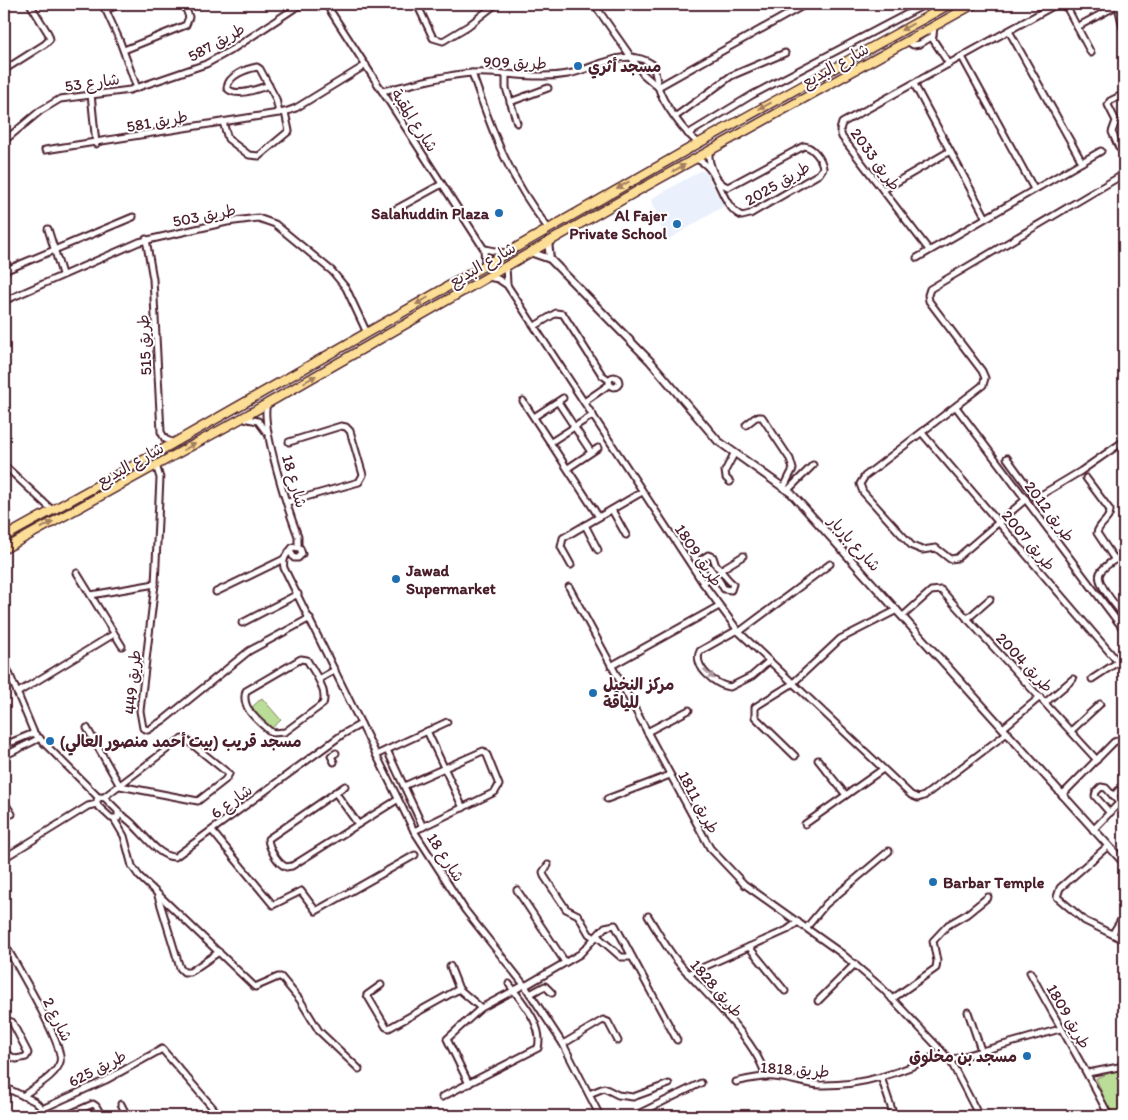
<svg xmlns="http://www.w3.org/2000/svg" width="1128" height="1120" font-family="Itim,'Playpen Sans Arabic',sans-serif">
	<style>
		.built { fill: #ebf1fc }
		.green { fill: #bade98; stroke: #827e62 }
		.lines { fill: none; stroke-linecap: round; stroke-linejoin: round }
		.minor-casing { stroke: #4a1f2b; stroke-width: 9 }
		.tertiary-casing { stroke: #4a1f2b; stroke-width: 10 }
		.primary-casing { stroke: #4a1f2b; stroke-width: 11 }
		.minor { stroke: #fff; stroke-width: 5 }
		.tertiary { stroke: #fff; stroke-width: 6 }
		.primary { stroke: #fdde96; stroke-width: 8 }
		.oneway { fill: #a47e60 }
		.oneway2 { fill: #ae9aa0 }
		.poi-dot { fill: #1f6fb2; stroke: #fff; stroke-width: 2 }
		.labels { text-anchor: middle; stroke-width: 4; stroke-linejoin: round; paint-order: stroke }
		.street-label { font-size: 16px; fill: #4a1f2b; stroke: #fff }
		.poi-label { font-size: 16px; font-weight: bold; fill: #4a1f2b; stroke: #fff; text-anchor: start }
	</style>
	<rect width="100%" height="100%" fill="#fff"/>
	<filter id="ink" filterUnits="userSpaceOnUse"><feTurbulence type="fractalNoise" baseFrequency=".02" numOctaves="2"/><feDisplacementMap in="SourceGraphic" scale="10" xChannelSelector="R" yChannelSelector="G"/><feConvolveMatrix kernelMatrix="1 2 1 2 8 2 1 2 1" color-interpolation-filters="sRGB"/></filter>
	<g filter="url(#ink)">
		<!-- built -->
		<path class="built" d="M 700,171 L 705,172 L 724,206 L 666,241 L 651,199 Z"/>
		<!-- green -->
		<g class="green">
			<path d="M 262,698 L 281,720 L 270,730 L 252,707 Z"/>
			<path d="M 1123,1068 L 1124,1116 L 1111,1116 L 1096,1078 Z"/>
		</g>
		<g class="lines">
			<!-- minor casing -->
			<g class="minor-casing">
				<g id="minor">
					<path d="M 103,4 L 119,39 L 137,88"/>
					<path d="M 326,4 L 484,249 L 485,264"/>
					<path d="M 417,4 L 433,38 L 443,41 L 468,26 L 496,4"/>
					<path d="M 594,4 L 643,74 L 658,87 L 806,4"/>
					<path d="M 105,10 L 121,4"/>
					<path d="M 1077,27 L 1118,5"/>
					<path d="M 1009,31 L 1082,162"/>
					<path d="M 932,38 L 949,64"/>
					<path d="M 907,41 L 913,45 L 920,44 L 933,36 L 934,26"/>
					<path d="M 124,50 L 186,25 L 189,17 L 184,4"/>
					<path d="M 962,57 L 1034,189"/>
					<path d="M 4,70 L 45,44 L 50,39 L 48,33 L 30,4"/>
					<path d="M 472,73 C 493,134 508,176 548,228"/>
					<path d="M 506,75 L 506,88 L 517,123"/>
					<path d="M 914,84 L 985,216"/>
					<path d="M 269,85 C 258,89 235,98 227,88 C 228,75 247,69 257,67 L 260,69 L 276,99 L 279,113"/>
					<path d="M 382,91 C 411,85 442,75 472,73 C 504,71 535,80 568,74 C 595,69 625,46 652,64 C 656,72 656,78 658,86 C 662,102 685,134 699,143"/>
					<path d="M 91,94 L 96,144"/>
					<path d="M 510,102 L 548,88"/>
					<path d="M 675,117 L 731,76 L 785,53"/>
					<path d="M 223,122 L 228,139 L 249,155 L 259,156 L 289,131 L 285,112"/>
					<path d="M 688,134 L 752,95 L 926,4"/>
					<path d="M 4,141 L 40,111 L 60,99 L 130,90 L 206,64 L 233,49 L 301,4"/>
					<path d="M 1119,148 L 1112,132 L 1116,121 L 1108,105 L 1110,101 L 1124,94"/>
					<path d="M 45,150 L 285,112 L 296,108 L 366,65"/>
					<path d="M 695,159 C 720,165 719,206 742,216 L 750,214 L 819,174 L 823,168 C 822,159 813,147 804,146 L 728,187 C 715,183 708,163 709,151"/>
					<path d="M 883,190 L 950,151"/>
					<path d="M 391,212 L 442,184"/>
					<path d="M 48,229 L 62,274"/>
					<path d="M 146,239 L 153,279 L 161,432 L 165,439 L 174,443"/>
					<path d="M 485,249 L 504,253"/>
					<path d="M 929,250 L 842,137 L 840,130 L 842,123 L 1055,5 L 1060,4 L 1067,8 L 1091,53"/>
					<path d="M 917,258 L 1101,151"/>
					<path d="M 506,266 L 507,284"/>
					<path d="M 4,271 L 133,217"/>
					<path d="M 488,277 L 498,279 L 507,285 L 703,583 L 739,632 L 911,795 L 918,798 L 924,796 L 1007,733"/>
					<path d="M 4,301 L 139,242 L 227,222 L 258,218 L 275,224 L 332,271 L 346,288 L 367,333"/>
					<path d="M 535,326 L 556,313 L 563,314 L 602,375 L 609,380"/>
					<circle cx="614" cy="382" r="5"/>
					<path d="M 523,401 L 599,517"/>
					<path d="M 558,402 L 591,452"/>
					<path d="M 584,402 L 610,384"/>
					<path d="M 267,404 C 260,424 289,513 298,536 L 298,547"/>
					<path d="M 956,407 L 1124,630"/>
					<path d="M 534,417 L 563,398"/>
					<path d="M 243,418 L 258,421 L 267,433"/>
					<path d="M 746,425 L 756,417 L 762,417 L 790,459 L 793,469 L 784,487"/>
					<path d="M 922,433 L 1118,662"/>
					<path d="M 551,442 L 593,415"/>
					<path d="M 1007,458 L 1036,498 L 1081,471 L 1124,441"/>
					<path d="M 4,465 L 52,510"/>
					<path d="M 156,465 L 160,478 L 155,584 L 140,711 L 143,728 L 148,730 L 165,719 L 249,651 L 310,618"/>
					<path d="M 568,468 L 598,448"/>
					<path d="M 1086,478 L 1110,510 C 1110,521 1099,523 1097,533 L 1115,560"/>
					<path d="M 730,482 L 726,478 L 725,471 L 734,454"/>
					<path d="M 788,490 L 813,465"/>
					<path d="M 1026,499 L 957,558 L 950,559 L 936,548 L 922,550 L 912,546 L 863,492 L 860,484 L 865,476 L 983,385 L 985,378 L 982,371 L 929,301 L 928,295 L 930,289 L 1124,174"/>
					<path d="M 288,502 L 359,482 L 363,475 L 350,431 L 346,427 L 341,426 L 289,442"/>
					<path d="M 612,510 L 626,535"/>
					<path d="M 585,525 L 598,550"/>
					<path d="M 290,551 L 294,558 L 298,558 L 302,554 L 300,548 L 293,547 C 287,554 282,558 284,568 L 414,831 L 465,910 L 525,986 L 563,1044 L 600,1116"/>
					<path d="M 1124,553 C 1117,559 1104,565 1100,573 C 1095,583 1118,608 1124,616"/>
					<path d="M 708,555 L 713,557 L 716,566 C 723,571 725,578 733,584 L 731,590 L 724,589 C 718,577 711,569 702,559 Z"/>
					<path d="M 571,565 L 561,547 L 563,538 L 642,492"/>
					<path d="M 722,569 L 743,556"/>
					<path d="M 77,573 L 122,646"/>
					<path d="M 703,583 L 714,575"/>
					<path d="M 569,587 L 710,848 L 744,884 L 841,953 L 882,988 L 950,1060 L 979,1116"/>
					<path d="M 216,592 L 284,559"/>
					<path d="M 91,595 L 155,584"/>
					<path d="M 903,616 L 931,591 L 941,590 L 1097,760"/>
					<path d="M 967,619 L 990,599"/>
					<path d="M 242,623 L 298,594"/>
					<path d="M 737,630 L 700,651 C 692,666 716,686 730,687 L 752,676 L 768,662"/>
					<path d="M 739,632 L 830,564"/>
					<path d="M 301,659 L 307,660 C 314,672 328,690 323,704 L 285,732 L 272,733 C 260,722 240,709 246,691 Z"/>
					<path d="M 4,661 L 34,733 L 99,798"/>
					<path d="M 611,666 L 719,606"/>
					<path d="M 319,679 L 335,670"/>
					<path d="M 1092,679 L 1124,658"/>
					<path d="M 17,693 L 114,634"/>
					<path d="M 1046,702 L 1073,679"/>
					<path d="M 87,728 L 120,786 L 198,801 L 225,780 L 229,774 L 188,741 L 182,739 L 178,741 L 104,797"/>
					<path d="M 1003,728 L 1040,697"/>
					<path d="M 1072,730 L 1100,704"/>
					<path d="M 427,731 L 463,808"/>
					<path d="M 647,732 L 689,710"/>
					<path d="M 4,743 L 12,742 L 34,733"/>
					<path d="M 387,750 L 423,827"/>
					<path d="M 376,755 L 447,722"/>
					<path d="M 4,756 L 40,738"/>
					<path d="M 795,756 L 755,717 L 755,707 L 792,684 L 840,639 L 897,610"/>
					<path d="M 818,760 L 846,795"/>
					<path d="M 334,762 L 331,756 L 336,753"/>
					<path d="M 345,786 L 268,839 C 269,848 277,863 286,867 L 292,866 L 397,800"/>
					<path d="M 404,786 L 483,751 L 487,755 L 499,785 L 495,792 L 414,831"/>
					<path d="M 335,792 L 358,824"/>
					<path d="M 1062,795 L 1114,742 L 1119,740 L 1124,744"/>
					<path d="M 1113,796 L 1119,790"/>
					<path d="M 100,797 L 105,798 L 118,811 L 118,818 L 111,818 L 97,805 L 97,800 Z"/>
					<path d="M 607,799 L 670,775"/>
					<path d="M 4,802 L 12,814"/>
					<path d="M 1110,813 L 1095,796 L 1096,792 L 1101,787 L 1106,788 L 1124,808"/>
					<path d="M 119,814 C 138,822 155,858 175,857 L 343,734 L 361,724"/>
					<path d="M 114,819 L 124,836 L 132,866 L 139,876 L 255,987 L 278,977 L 281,977 L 300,1000 L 319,1031 L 359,1069"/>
					<path d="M 805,824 L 883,769"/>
					<path d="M 1093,830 L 1119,803"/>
					<path d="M 212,831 L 273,905 L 301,891 L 316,911 L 415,855"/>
					<path d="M 1108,846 L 1060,888 L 1057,897 L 1085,921 L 1124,940"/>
					<path d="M 4,858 L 88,806 L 97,804"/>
					<path d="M 548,865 L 543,872 L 544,876 L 566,909 L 578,915 L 589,934 L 595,938"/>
					<path d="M 517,890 L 565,962"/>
					<path d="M 158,896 L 180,968 L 184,972 L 190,972 L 219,952"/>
					<path d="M 648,916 C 658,932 666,948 678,962 C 703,992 756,1039 766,1077"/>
					<path d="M 807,927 L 826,904 L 889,851"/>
					<path d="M 1113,933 L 1124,915"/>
					<path d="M 597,936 L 621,957 L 631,957"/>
					<path d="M 4,943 C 15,963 65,1045 60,1062 C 56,1076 34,1087 23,1096"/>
					<path d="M 749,947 L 785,991"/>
					<path d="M 450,966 L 459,989 L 481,1008"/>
					<path d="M 1030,972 C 1056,1021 1085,1067 1109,1116"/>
					<path d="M 688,974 L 787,930 L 798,922"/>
					<path d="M 381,985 L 367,995 L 386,1027 L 389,1028 L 459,989"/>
					<path d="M 525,986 L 580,954 L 605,927 L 615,925 L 677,1040"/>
					<path d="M 530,994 L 545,986 L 552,993"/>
					<path d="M 892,999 L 936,968 L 937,961 L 933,941 L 948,925 L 967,914 L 988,897"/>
					<path d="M 818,1001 L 855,964"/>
					<path d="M 968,1012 L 981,1050"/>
					<path d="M 4,1020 L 12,1022 L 28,1053 L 26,1057 L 16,1059 L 4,1053"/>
					<path d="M 563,1044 L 603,1020 L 608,1022 L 618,1041"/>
					<path d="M 950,1060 L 1060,1029"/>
					<path d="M 1088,1073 L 1124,1066"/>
					<path d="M 881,1077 L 894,1116"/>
					<path d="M 736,1082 C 749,1079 761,1076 774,1077 C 790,1078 804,1084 820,1085 C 862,1086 904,1072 941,1053"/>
					<path d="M 469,1084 L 447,1039 L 481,1008 L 524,985"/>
					<path d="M 4,1087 L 34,1101 L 51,1116"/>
					<path d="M 589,1094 L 604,1088 L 618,1095 L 633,1097 L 669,1084"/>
					<path d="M 442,1097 L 538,1048 C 544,1025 522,1002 509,984"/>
					<path d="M 121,1104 L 127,1116"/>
					<path d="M 44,1108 L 106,1080 L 162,1049 L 220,1116"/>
					<path d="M 65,1116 L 93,1104 L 96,1106 L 102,1116"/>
					<path d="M 634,1116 L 701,1083"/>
				</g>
			</g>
			<!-- tertiary casing -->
			<g class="tertiary-casing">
				<g id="tertiary">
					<path d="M 1118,4 L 1124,30"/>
					<path d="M 548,241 L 550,259"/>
					<path d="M 530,252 L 550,259 L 650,361 L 718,441 L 791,493 L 1124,863"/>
				</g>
			</g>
			<!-- primary casing -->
			<g class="primary-casing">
				<g id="primary">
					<path d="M 4,537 L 158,452 L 699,143 L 950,4"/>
					<path d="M 4,549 L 242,418 L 639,190 L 974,4"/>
				</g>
			</g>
			<!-- minor -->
			<use href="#minor" class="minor"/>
			<!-- tertiary -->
			<use href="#tertiary" class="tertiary"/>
			<!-- primary -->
			<use href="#primary" class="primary"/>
		</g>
		<!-- one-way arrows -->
		<defs><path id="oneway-solid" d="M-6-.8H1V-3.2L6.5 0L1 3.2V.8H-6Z" transform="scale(1.25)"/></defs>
		<g class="oneway">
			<use href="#oneway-solid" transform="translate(907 27) rotate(151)"/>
			<use href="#oneway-solid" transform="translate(765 106) rotate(151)"/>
			<use href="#oneway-solid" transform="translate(679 168) rotate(-29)"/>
			<use href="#oneway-solid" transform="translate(623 185) rotate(151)"/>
			<use href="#oneway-solid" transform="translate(422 301) rotate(150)"/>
			<use href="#oneway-solid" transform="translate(310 379) rotate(-30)"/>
			<use href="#oneway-solid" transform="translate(189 447) rotate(-29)"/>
			<use href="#oneway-solid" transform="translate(47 525) rotate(-29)"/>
		</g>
		<use class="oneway2" href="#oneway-solid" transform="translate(709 674) rotate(42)"/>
	</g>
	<!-- markers -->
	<g class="poi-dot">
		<circle cx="578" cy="66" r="5"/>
		<circle cx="499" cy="213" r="5"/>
		<circle cx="677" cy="224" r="5"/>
		<circle cx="396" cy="579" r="5"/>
		<circle cx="593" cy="693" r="5"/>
		<circle cx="50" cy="741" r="5"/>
		<circle cx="933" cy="882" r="5"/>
		<circle cx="1027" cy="1056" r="5"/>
	</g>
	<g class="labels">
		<!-- street labels -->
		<g class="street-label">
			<text transform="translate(216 42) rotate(-29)" y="6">طريق 587</text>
			<text transform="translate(515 62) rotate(2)" y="6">طريق 909</text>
			<text transform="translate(835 65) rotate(-29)" y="6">شارع البديع</text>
			<text transform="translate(92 82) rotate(-8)" y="6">شارع 53</text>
			<text transform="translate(415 120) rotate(57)" y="6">شارع المقبة</text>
			<text transform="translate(157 121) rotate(-10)" y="6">طريق 581</text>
			<text transform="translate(876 159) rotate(54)" y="6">طريق 2033</text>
			<text transform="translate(777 183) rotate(-30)" y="6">طريق 2025</text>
			<text transform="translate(204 215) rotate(-11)" y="6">طريق 503</text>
			<text transform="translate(482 264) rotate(-30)" y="6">شارع البديع</text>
			<text transform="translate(144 345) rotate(-93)" y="6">طريق 515</text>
			<text transform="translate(130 464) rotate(-29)" y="6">شارع البديع</text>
			<text transform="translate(295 481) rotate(74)" y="6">شارع 18</text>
			<text transform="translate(1050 511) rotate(53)" y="6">طريق 2012</text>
			<text transform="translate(1029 540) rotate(50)" y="6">طريق 2007</text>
			<text transform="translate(855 543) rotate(48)" y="6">شارع باربار</text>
			<text transform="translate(699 555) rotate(56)" y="6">طريق 1809</text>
			<text transform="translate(1025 662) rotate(47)" y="6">طريق 2004</text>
			<text transform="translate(132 682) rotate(-85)" y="6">طريق 449</text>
			<text transform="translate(231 801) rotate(-36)" y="6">شارع 6</text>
			<text transform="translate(699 802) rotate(62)" y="6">طريق 1811</text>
			<text transform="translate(446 857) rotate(57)" y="6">شارع 18</text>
			<text transform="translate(717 988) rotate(49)" y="6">طريق 1828</text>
			<text transform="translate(1069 1016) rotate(60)" y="6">طريق 1809</text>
			<text transform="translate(58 1019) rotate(64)" y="6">شارع 2</text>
			<text transform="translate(97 1068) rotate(-27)" y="6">طريق 625</text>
			<text transform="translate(795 1069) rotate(4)" y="6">طريق 1818</text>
		</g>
		<!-- poi labels -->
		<g class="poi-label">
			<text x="588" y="72">مسجد أثري</text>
			<text x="489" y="219" text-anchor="end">Salahuddin Plaza</text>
			<text x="667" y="221" text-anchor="end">Al Fajer<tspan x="667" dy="18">Private School</tspan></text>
			<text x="406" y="576">Jawad<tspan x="406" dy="18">Supermarket</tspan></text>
			<text x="603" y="690">مركز النخيل<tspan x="603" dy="18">للياقة</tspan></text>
			<text x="60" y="747">مسجد قريب (بيت أحمد منصور العالي)</text>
			<text x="943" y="888">Barbar Temple</text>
			<text x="1017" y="1062" text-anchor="end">مسجد بن مخلوق</text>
		</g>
	</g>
	<!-- margin -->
	<rect width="1128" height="1120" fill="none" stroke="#fff" stroke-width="20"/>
	<rect x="10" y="10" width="1108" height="1100" fill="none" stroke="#4a1f2b" stroke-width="2" filter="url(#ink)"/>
</svg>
